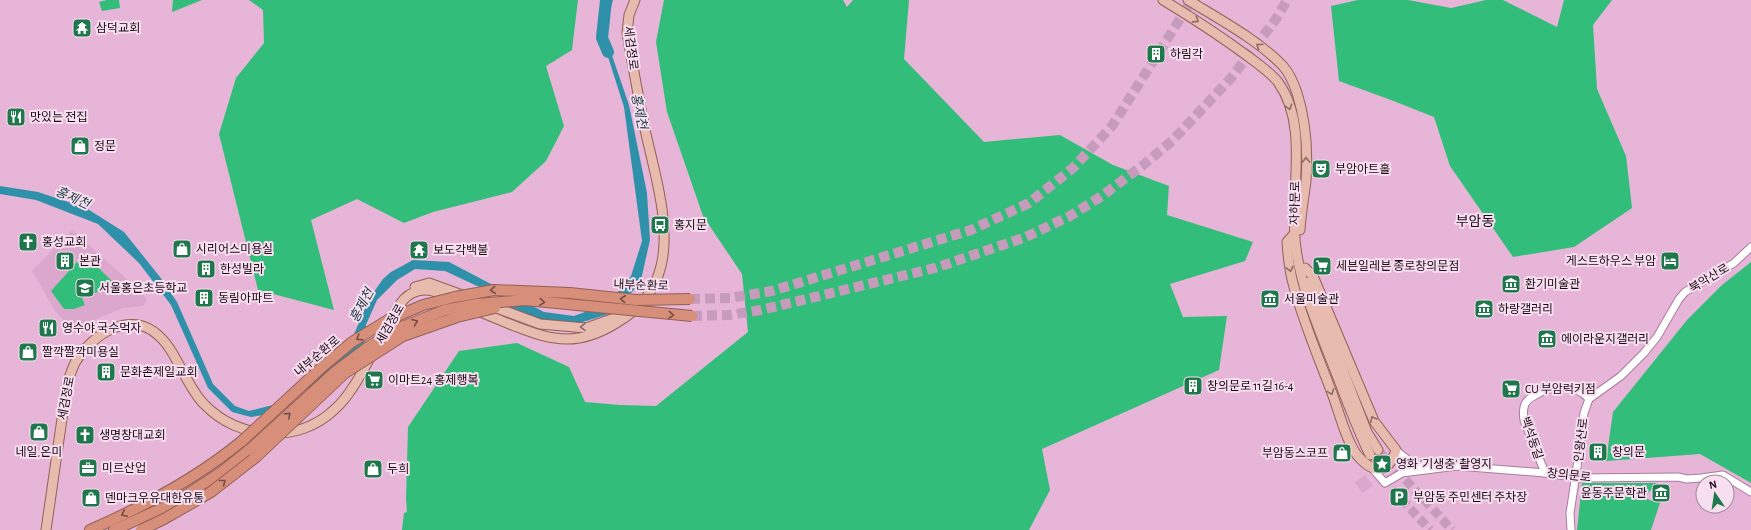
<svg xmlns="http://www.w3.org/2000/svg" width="1751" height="530" font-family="'Alegreya Sans','Noto Sans KR',sans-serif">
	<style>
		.built { fill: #dca7cd }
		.green { fill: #33bd7a }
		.water { fill: #2e91a9 }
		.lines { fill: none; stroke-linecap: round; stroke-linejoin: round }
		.river { stroke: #2e91a9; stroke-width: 12 }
		.major-tunnel { stroke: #c79bbb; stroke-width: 9; stroke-dasharray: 9 4.5; stroke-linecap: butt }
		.highway-tunnel { stroke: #c79bbb; stroke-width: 10; stroke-dasharray: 10 5; stroke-linecap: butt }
		.minor-casing { stroke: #a97c9d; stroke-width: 9 }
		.major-casing { stroke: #946057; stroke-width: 11 }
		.highway-casing { stroke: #946057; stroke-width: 12 }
		.minor { stroke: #fff; stroke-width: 7 }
		.major { stroke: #e7bcaf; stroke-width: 9 }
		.highway { stroke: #d78f7a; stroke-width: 10 }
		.minor-bridge-casing { stroke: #a97c9d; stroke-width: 9; stroke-linecap: butt }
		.highway-bridge-casing { stroke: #946057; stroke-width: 12; stroke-linecap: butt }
		.minor-bridge { stroke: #fff; stroke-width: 7 }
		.highway-bridge { stroke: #d78f7a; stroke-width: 10 }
		.oneway { stroke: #8a6b6a }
		.oneway2 { stroke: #784c48 }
		.labels { text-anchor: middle; stroke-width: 4; stroke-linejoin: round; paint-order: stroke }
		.poi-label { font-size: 12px; fill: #190915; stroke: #f8dff0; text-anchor: start }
		.street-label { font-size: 12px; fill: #190915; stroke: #f8dff0 }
		.water-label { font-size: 13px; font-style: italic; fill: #224048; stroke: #f8dff0 }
		.quarter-label { font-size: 14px; fill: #190915; stroke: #f8dff0 }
	</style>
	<rect width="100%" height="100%" fill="#e6b5d8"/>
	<!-- built -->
	<g class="built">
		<path d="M 72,230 L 140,291 L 147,299 L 143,306 L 123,308 L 92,321 L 82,333 L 78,335 L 56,312 L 32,271 Z"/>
		<path d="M 1365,475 L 1373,486 L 1362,493 L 1355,482 Z"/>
	</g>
	<!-- green -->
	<g class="green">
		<path d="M 107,0 L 119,0 L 120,8 L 102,11 L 99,2 Z"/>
		<path d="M 173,0 L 202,0 L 172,12 Z"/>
		<path d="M 249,0 L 578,0 L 572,50 L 546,66 L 564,126 L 546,161 L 512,192 L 433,212 L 404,223 L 357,199 L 311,220 L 334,310 L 258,290 L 219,134 L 236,78 L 264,43 L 263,10 Z"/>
		<path d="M 664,0 L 843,0 L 847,7 L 853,0 L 909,0 L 904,59 L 984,142 L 1060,135 L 1113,165 L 1169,186 L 1167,215 L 1253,242 L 1245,261 L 1170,284 L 1183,317 L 1227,316 L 1219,370 L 1042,449 L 1050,490 L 1029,530 L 402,530 L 404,513 L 407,512 L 406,499 L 408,427 L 459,351 L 517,343 L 569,367 L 585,402 L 620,405 L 656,406 L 748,332 L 742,274 L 703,216 L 667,112 L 656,42 Z"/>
		<path d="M 1358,0 L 1408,0 L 1451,8 L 1486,0 L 1503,0 L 1557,27 L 1564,0 L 1612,0 L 1593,25 L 1597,89 L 1626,156 L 1632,208 L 1574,247 L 1513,257 L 1450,166 L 1434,117 L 1391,100 L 1339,81 L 1331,6 Z"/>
		<path d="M 84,254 L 116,285 L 82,298 L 85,305 L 74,309 L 64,309 L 51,291 Z"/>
		<path d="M 1751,262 L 1751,483 L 1700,454 L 1606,461 L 1613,412 L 1687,320 L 1722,285 Z"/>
		<path d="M 1582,483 L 1657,483 L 1645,497 L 1651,501 L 1656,496 L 1661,500 L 1651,530 L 1577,530 Z"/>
	</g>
	<!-- water -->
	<path class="water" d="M 606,0 L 613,0 L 608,17 L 606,38 L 629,105 L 647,193 L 650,240 L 641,280 L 633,291 L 609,314 L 576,324 L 542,320 L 505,299 L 445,271 L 415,269 L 397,280 L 377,300 L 357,345 L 321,379 L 274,413 L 251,417 L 232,412 L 208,388 L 171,305 L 139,263 L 98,224 L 36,200 L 0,194 L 0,186 L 38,192 L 86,208 L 124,232 L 160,277 L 177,302 L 213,384 L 235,406 L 249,411 L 273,405 L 316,375 L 352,339 L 369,299 L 383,279 L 391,272 L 413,260 L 449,262 L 544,312 L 574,316 L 604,305 L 622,288 L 631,276 L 642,241 L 624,107 L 602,38 Z"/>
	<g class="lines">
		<!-- river -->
		<g class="river">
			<path d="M 606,0 L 602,38 L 608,52"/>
			<path d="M 506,300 L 542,320 L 554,321"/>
			<path d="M 328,373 L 357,345 L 363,331"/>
		</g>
		<!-- major-tunnel -->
		<g class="major-tunnel">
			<path d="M 1378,450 L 1452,530"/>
			<path d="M 1370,455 L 1390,487 L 1430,530"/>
		</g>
		<!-- highway-tunnel -->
		<g class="highway-tunnel">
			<path d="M 690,299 L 730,298 L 772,291 L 971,230 L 1029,203 L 1073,168 L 1112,126 L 1192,0"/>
			<path d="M 692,316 L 730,315 L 761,310 L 935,268 L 1026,237 L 1070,216 L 1102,196 L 1142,166 L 1172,141 L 1231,78 L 1276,19 L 1287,0"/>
		</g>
		<!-- minor casing -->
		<g class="minor-casing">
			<g id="minor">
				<path d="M 1396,450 C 1406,459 1414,466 1429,466"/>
				<path d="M 1577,467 L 1584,413 L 1589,399 L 1621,376 L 1644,353 L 1657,337 L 1679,299 L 1685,292 L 1734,263 L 1751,247"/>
				<path d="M 1372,468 L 1385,483 L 1402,473 L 1457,466 L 1545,473 L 1580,478 L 1678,477 L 1687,479 L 1701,478 L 1723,475 L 1751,492"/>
				<path d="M 1545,473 L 1524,420 C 1523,414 1523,409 1525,404 C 1527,400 1530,398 1534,396 C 1551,385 1575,383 1589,399"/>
				<path d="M 1571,530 L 1570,513 L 1574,487"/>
			</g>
		</g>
		<!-- major casing -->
		<g class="major-casing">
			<g id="major">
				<path d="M 1163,0 C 1191,17 1219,35 1246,55 C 1257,63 1270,72 1278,82 C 1311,128 1288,196 1296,248 C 1301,287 1317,324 1331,360 C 1344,392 1355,425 1370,455"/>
				<path d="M 1188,0 C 1219,19 1258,40 1283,66 C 1290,74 1294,84 1297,93 C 1306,121 1308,152 1306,181 C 1304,197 1301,213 1300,230"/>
				<path d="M 1295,233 L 1287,242 C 1288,258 1290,273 1294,287 C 1304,324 1320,361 1333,396 C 1339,412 1347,443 1357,455 C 1373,474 1388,475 1396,450 L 1374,421 L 1313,276 L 1305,268"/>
				<path d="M 1309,282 L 1367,432 L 1378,450"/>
				<path d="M 415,287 L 429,283 L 465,296"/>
				<path d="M 489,305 L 540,324 L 586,328 L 626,314"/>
				<path d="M 381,340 C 393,318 401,284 433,291 C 461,304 489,316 517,327 C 529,331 542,337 555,338 C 577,342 599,334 618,322 C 640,309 655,291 661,266 C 671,226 655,174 646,134 C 639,101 633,67 627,33 L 629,15 L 635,0"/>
				<path d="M 46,530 L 67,384 C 70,376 72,368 76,361 C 93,334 131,309 159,336 C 177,352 186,386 204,404 C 239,441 299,444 335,409 C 351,394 361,374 371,356"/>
			</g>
		</g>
		<!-- highway casing -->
		<g class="highway-casing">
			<g id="highway">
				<path d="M 90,530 C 145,506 196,479 242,441"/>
				<path d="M 114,530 L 174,503 L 223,471 L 249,450"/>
			</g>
		</g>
		<!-- minor -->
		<use href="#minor" class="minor"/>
		<!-- major -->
		<use href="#major" class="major"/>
		<!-- highway -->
		<use href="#highway" class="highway"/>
		<!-- minor-bridge casing -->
		<g class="minor-bridge-casing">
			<path id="minor-bridge" d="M 1574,487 L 1577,467"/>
		</g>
		<!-- highway-bridge casing -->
		<g class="highway-bridge-casing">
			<g id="highway-bridge">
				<path d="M 242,441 L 321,368 L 352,342 L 388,320 L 423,305 L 455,297 L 494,290 L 570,293 L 636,300 L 690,299"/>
				<path d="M 249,450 L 336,371 L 368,347 L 397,329 L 445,310 L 477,304 L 525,300 L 692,316"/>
				<path d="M 141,530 L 164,519 L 211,492 L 256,457 L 345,373 L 403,336 L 457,317 L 495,308"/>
			</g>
		</g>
		<!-- minor-bridge -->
		<use href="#minor-bridge" class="minor-bridge"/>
		<!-- highway-bridge -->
		<use href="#highway-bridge" class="highway-bridge"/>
	</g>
	<!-- one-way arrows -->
	<defs><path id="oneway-chevron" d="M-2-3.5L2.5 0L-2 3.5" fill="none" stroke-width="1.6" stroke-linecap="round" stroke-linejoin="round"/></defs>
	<g class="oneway">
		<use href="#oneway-chevron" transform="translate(1196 20) rotate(33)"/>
		<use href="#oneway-chevron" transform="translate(1259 46) rotate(-143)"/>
		<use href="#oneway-chevron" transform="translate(1289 107) rotate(72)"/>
		<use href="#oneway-chevron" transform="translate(1306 160) rotate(-90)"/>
		<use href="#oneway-chevron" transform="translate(1290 269) rotate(78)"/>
		<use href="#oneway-chevron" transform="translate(583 327) rotate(179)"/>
		<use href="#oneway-chevron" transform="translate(1331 392) rotate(70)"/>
		<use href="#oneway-chevron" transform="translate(1373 419) rotate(-118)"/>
	</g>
	<g class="oneway2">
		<use href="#oneway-chevron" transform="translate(493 290) rotate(175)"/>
		<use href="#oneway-chevron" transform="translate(623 299) rotate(-174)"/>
		<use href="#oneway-chevron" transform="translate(542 302) rotate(5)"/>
		<use href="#oneway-chevron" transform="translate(671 315) rotate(5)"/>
		<use href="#oneway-chevron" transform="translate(415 322) rotate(-21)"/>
		<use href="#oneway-chevron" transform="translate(359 338) rotate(148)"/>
		<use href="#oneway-chevron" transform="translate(288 415) rotate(-42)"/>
		<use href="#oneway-chevron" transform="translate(223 482) rotate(-38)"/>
		<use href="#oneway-chevron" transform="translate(124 514) rotate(155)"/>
	</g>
	<!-- icons -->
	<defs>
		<g id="temple-square" transform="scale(1)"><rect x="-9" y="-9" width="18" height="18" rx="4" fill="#1f784c" stroke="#f8dff0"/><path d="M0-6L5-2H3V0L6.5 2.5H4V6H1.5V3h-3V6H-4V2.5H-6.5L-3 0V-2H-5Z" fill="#fff"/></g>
		<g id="building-square" transform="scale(1)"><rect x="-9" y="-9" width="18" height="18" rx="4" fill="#1f784c" stroke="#f8dff0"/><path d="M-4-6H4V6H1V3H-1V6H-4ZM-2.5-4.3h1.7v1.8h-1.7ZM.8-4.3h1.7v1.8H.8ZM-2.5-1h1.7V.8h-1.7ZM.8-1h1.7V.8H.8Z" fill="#fff"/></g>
		<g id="restaurant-square" transform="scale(1)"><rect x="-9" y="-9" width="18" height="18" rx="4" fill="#1f784c" stroke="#f8dff0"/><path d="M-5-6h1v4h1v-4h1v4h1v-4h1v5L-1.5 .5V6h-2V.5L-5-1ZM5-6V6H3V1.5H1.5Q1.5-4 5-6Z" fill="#fff"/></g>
		<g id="shop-square" transform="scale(1)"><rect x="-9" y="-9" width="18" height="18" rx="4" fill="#1f784c" stroke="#f8dff0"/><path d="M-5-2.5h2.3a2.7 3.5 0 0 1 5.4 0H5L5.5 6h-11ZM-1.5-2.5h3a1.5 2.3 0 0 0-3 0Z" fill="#fff"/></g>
		<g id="theatre-square" transform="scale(1)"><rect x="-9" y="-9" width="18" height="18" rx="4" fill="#1f784c" stroke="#f8dff0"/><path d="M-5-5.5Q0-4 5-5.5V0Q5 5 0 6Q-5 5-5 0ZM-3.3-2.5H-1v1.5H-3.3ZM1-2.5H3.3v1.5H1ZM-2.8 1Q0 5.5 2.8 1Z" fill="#fff"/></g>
		<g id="bus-square" transform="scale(1)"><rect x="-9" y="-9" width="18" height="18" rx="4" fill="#1f784c" stroke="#f8dff0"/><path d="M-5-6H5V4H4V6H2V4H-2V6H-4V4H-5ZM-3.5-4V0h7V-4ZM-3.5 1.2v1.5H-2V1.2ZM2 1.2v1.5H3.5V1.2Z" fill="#fff"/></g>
		<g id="church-square" transform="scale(1)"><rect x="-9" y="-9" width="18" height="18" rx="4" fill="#1f784c" stroke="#f8dff0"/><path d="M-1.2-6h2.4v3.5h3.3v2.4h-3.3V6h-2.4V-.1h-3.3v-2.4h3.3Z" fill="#fff"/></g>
		<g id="hotel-square" transform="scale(1)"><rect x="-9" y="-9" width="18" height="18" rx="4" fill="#1f784c" stroke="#f8dff0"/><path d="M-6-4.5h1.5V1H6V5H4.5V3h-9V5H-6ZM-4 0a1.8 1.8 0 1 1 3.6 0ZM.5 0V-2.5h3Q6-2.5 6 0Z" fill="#fff"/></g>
		<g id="supermarket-square" transform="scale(1)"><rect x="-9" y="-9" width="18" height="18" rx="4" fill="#1f784c" stroke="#f8dff0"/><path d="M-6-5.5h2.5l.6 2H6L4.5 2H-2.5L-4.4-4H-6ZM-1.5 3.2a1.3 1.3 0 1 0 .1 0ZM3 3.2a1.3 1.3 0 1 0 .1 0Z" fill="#fff"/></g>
		<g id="museum-square" transform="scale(1)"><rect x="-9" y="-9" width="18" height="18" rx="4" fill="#1f784c" stroke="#f8dff0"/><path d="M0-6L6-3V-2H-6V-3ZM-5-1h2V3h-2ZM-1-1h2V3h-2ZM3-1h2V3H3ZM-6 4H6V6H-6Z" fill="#fff"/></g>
		<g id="school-square" transform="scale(1)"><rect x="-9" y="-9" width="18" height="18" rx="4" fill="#1f784c" stroke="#f8dff0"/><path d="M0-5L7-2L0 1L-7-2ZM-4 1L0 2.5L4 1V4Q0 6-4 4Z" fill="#fff"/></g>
		<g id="sight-square" transform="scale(1)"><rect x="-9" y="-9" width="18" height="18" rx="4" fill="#1f784c" stroke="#f8dff0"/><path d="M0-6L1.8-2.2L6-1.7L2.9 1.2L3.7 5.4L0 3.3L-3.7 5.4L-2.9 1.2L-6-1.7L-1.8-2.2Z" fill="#fff"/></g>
		<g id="office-square" transform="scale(1)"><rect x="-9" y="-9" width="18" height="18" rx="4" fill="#1f784c" stroke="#f8dff0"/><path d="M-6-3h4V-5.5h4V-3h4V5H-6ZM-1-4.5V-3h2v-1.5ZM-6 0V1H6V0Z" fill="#fff"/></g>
		<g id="parking-square" transform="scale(1)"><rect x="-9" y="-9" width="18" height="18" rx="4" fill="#1f784c" stroke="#f8dff0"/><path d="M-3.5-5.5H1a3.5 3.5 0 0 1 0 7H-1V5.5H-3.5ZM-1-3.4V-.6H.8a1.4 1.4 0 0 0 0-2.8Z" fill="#fff"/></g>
	</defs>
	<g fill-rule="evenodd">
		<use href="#temple-square" x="82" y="28"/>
		<use href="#building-square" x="1156" y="54"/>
		<use href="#restaurant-square" x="16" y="117"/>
		<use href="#shop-square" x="80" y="146"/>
		<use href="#theatre-square" x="1321" y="169"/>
		<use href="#bus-square" x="660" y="225"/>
		<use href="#church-square" x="28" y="242"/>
		<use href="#shop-square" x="182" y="249"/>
		<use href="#temple-square" x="419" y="250"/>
		<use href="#building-square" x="65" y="261"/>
		<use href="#hotel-square" x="1670" y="261"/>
		<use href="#supermarket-square" x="1322" y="266"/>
		<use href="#building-square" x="206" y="269"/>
		<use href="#museum-square" x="1511" y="284"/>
		<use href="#school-square" x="85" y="288"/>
		<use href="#building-square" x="204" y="298"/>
		<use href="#museum-square" x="1270" y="299"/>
		<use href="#museum-square" x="1484" y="309"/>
		<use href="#restaurant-square" x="48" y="328"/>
		<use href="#museum-square" x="1547" y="339"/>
		<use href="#shop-square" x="28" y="352"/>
		<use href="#building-square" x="106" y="372"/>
		<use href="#supermarket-square" x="374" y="380"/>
		<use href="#building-square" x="1193" y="386"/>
		<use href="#supermarket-square" x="1511" y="389"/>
		<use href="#shop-square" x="39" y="432"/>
		<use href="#church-square" x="85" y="435"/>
		<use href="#building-square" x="1598" y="452"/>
		<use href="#shop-square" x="1342" y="453"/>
		<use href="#sight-square" x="1382" y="464"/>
		<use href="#office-square" x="88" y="468"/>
		<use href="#shop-square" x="373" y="469"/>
		<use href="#museum-square" x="1661" y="493"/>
		<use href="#parking-square" x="1399" y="497"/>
		<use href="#shop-square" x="91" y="498"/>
	</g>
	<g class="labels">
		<!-- poi labels -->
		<g class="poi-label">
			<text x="96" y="32">삼덕교회</text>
			<text x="1170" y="58">하림각</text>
			<text x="30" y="121">맛있는 전집</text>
			<text x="94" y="150">정문</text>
			<text x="1335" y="173">부암아트홀</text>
			<text x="674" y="229">홍지문</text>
			<text x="42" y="246">홍성교회</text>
			<text x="196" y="253">시리어스미용실</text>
			<text x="433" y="254">보도각백불</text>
			<text x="79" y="265">본관</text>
			<text x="1656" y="265" text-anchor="end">게스트하우스 부암</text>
			<text x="1336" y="270">세븐일레븐 종로창의문점</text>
			<text x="220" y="273">한성빌라</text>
			<text x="1525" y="288">환기미술관</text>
			<text x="99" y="292">서울홍은초등학교</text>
			<text x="218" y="302">동림아파트</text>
			<text x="1284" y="303">서울미술관</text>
			<text x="1498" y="313">하랑갤러리</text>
			<text x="62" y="332">영수야 국수먹자</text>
			<text x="1561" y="343">에이라운지갤러리</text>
			<text x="42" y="356">짤깍짤깍미용실</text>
			<text x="120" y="376">문화촌제일교회</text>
			<text x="388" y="384">이마트24 홍제행복</text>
			<text x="1207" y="390">창의문로 11길 16-4</text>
			<text x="1525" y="393">CU 부암럭키점</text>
			<text x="99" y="439">생명창대교회</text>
			<text x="39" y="456" text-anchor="middle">네일,온미</text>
			<text x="1612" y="456">창의문</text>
			<text x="1328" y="457" text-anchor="end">부암동스코프</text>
			<text x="1396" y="468">영화 '기생충' 촬영지</text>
			<text x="102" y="472">미르산업</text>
			<text x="387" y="473">두희</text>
			<text x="1647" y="497" text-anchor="end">윤동주문학관</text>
			<text x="1413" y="501">부암동 주민센터 주차장</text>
			<text x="105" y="502">덴마크우유대한유통</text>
		</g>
		<!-- street labels -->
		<g class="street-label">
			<text transform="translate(631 48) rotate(83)" y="4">세검정로</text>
			<text transform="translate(1295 203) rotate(-89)" y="4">자하문로</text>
			<text transform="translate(1709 278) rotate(-31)" y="4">북악산로</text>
			<text transform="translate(641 285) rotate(2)" y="4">내부순환로</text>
			<text transform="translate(390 324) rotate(-60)" y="4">세검정로</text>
			<text transform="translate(317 356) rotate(-40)" y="4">내부순환로</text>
			<text transform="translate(66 398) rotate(-79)" y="4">세검정로</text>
			<text transform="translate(1532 438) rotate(71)" y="4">백석동길</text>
			<text transform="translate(1581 440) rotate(-83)" y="4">인왕산로</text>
			<text transform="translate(1569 475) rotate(6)" y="4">창의문로</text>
		</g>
		<!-- water labels -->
		<g class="water-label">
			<text transform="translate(640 111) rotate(78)" y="5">홍제천</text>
			<text transform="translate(73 197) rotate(24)" y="5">홍제천</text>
			<text transform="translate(361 305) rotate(-62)" y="5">홍제천</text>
		</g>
		<!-- quarter labels -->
		<g class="quarter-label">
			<text x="1475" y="226">부암동</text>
		</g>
	</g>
	<!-- north arrow -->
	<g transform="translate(1715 494) rotate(347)"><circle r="19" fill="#f8dff0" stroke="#9f8998"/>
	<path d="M0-3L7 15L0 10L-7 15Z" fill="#1f784c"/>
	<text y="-6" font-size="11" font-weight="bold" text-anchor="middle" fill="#190915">N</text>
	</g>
</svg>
